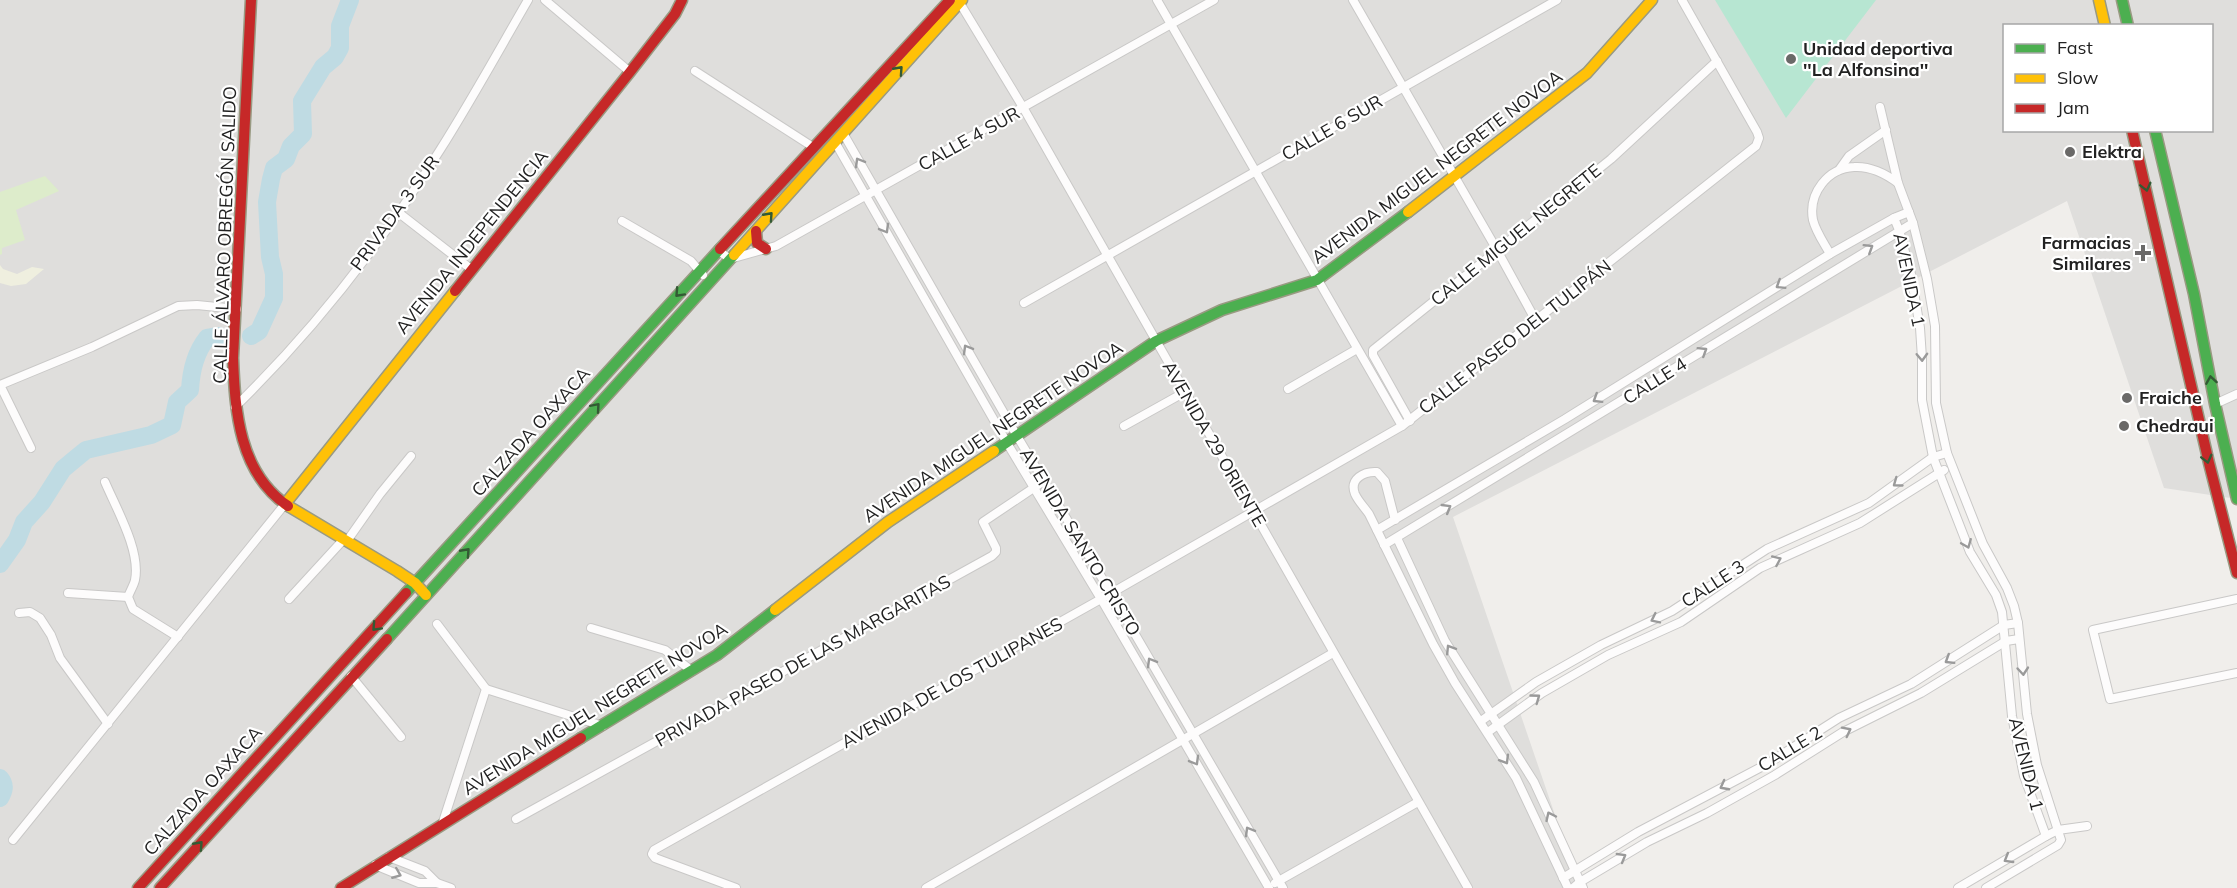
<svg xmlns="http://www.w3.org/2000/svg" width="2237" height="888" font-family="Mulish,sans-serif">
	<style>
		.residential { fill: #dfdedc; fill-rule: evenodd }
		.farmland { fill: #efefdf }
		.grass { fill: #ddeccb }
		.pitch { fill: #b7e6d2 }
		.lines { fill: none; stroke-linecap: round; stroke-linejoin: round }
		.river { stroke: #bfdbe3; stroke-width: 18 }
		.street-casing { stroke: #c9c8c7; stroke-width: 10 }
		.fast-casing { stroke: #999a82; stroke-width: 13 }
		.slow-casing { stroke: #999a82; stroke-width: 13 }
		.jam-casing { stroke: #999a82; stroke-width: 13 }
		.street { stroke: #fdfcfc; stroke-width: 8 }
		.fast { stroke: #4caf50; stroke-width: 10 }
		.slow { stroke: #ffc107; stroke-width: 10 }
		.jam { stroke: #c62828; stroke-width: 10 }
		.oneway { stroke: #335a34 }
		.oneway2 { stroke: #9a9a9a }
		.poi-dot { fill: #6a6968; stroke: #fff; stroke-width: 2 }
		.labels { text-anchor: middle; stroke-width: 4.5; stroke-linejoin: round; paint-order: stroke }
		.poi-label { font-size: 18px; font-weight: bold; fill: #222; stroke: #fff; text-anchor: start }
		.street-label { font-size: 18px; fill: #222; stroke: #fff }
	</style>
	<rect width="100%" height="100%" fill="#f0eeeb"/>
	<!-- residential -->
	<path class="residential" d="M 0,0 L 2237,0 L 2237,499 L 2164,488 L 2067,201 L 1453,517 L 1580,888 L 0,888 ZM 2004,26 L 2212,26 L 2212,130 L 2004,130 Z"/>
	<!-- farmland -->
	<path class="farmland" d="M 0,265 L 3,269 L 17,274 L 32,267 L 44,269 L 26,284 L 11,286 L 0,283 Z"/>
	<!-- grass -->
	<path class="grass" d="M 45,176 L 59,191 L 16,210 L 25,240 L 2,248 L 2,254 L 0,255 L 0,192 Z"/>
	<!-- pitch -->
	<path class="pitch" d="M 1715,0 L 1876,0 L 1786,118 Z"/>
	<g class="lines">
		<!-- river -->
		<g class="river">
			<path d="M 251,336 L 259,331 L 274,298 L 274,274 L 270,257 L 267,202 L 271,179 L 274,168 L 286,159 L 291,146 L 303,134 L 302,101 L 323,67 L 335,57 L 340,48 L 340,26 L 350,0"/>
			<path d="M 0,564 L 17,540 L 24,522 L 42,502 L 63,469 L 75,459 L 86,450 L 151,435 L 172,425 L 177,402 L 190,390 C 191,371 195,353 207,338 L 219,336"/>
			<path d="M 0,778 C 6,785 4,791 0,798"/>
		</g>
		<!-- street casing -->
		<g class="street-casing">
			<g id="street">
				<path d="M 545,0 L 630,72"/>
				<path d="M 958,0 L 1024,109 L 1468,888"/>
				<path d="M 1157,0 L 1402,426"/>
				<path d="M 1353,0 L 1497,250 L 1536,321"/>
				<path d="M 695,71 L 813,147"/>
				<path d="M 1880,107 L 1898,183 L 1913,223 L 1927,279 L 1935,326 L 1936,403 L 1947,453 L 1983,544 L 2007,588 L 2014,606 L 2018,623 L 2027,714 L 2037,765 L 2061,840 L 2058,845 L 1986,888"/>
				<path d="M 843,133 L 1017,436 L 1111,593 L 1283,888"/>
				<path d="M 835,142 L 1007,443 L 1101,599 L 1269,888"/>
				<path d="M 1839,170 L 1849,156 L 1886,130"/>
				<path d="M 399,213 L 471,269"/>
				<path d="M 1894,218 L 1899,230 L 1911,274 L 1920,328 L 1922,358 L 1922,400 L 1933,457 L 1970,552 L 1996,595 L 2002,612 L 2012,716 L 2024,776 L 2046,836"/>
				<path d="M 622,221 L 691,261 L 703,275"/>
				<path d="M 719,251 L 730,259 L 776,246 L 1214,0"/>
				<path d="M 1830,254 C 1824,243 1816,232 1813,220 C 1808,193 1828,168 1854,167 C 1870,166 1886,174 1898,183"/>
				<path d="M 1024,303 L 1557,0"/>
				<path d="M 1288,389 L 1357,349"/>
				<path d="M 2215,404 L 2237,394"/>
				<path d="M 235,407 C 312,332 383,241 440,150 C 471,101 499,50 528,0"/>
				<path d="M 1410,421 L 1373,355 L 1373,350 L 1611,159 L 1717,61"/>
				<path d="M 1124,426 L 1185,392"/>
				<path d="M 31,448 L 0,385 L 92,347 L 178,306 L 197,305 L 237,309"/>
				<path d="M 105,482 C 116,508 141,551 135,580 C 134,585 130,591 128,597 L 133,609 L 178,637"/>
				<path d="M 1395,520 L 1385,481 L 1377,472 C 1364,471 1349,479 1355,494 C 1358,501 1365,508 1369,514 L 1433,644 L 1455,683 L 1516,778 L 1568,888"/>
				<path d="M 1377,530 L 1565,419 L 1830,254 L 1894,218 L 1909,212"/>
				<path d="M 1397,538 L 1445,641 L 1534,782 L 1583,888"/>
				<path d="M 347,541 L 380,494 L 411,456"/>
				<path d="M 1384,545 L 1913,223"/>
				<path d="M 68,593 L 128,597"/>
				<path d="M 289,599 L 344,539"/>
				<path d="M 2237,599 L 2093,630 L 2110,699 L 2237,673"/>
				<path d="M 19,613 L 30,612 L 40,618 L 51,635 L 60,658 L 108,724"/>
				<path d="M 437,624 L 486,689 L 442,825"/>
				<path d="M 591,628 L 665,650 L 692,671"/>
				<path d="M 351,676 L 401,737"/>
				<path d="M 486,689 L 603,726"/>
				<path d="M 1481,721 L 1536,682 L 1601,645 L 1672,611 L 1767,549 L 1869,503 L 1933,457 L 1947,453"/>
				<path d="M 1488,732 L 1542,693 L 1608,655 L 1681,622 L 1760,568 L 1860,523 L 1944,470"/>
				<path d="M 516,819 L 992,556 L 996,552 L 996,548 L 983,522 L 1044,481"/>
				<path d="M 13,840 L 285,504"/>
				<path d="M 389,857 L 425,871 L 437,883"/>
				<path d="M 375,865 L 419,883 L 437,883 L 451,888"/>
				<path d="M 1563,878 L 1638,832 L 1767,764 L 1839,718 L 1911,684 L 2004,625 L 2018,623"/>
				<path d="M 1275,883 L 1418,802"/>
				<path d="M 736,888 L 655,858 L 652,854 L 654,850 L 1101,599 L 1402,426 L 1756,146 L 1759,138 L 1757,132 L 1682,0"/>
				<path d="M 926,888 L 1333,653"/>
				<path d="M 1573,888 L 1580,882 L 1647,842 L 1707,813 L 1775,775 L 1843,732 L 1921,693 L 2006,641 L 2019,639"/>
				<path d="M 1958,888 L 2046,836 L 2058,830 L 2087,826"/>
			</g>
		</g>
		<!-- fast casing -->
		<g class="fast-casing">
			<g id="fast">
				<path d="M 2122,0 L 2128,26"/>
				<path d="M 2155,130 L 2194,294 L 2215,404 L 2237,499"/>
				<path d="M 994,451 L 1156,341 L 1222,310 L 1317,280 L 1408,212"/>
				<path d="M 406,593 L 720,249"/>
				<path d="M 387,639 L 734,255"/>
				<path d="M 581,738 L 717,655 L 775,610"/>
			</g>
		</g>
		<!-- slow casing -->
		<g class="slow-casing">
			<g id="slow">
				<path d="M 2099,0 L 2105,26"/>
				<path d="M 1408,212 L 1587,73 L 1652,0"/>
				<path d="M 734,255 L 962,0"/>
				<path d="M 285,504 L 455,291"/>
				<path d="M 288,506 L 397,571 L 415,583 L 426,595"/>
				<path d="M 775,610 L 888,522 L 994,451"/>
			</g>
		</g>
		<!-- jam casing -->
		<g class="jam-casing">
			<g id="jam">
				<path d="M 251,0 L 233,358 C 235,411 239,473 288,506"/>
				<path d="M 2132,130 L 2209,463 L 2237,573"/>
				<path d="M 756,231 L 757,243 L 766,249"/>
				<path d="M 720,249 L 950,0"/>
				<path d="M 455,291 L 630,72 L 675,14 L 682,0"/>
				<path d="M 138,888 L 406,593"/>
				<path d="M 160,888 L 387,639"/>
				<path d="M 341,888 L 581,738"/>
			</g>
		</g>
		<!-- street -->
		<use href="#street" class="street"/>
		<!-- fast -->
		<use href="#fast" class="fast"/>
		<!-- slow -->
		<use href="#slow" class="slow"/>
		<!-- jam -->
		<use href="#jam" class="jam"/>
	</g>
	<!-- one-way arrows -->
	<defs><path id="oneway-chevron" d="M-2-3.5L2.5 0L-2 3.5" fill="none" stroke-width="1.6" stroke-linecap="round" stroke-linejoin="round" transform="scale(1.5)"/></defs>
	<g class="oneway">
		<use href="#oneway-chevron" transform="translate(899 70) rotate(-48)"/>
		<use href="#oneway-chevron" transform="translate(2146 187) rotate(76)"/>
		<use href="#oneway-chevron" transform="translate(769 216) rotate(-48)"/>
		<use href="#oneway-chevron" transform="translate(679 293) rotate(133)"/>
		<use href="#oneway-chevron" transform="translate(2211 380) rotate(-99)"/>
		<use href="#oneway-chevron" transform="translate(596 407) rotate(-49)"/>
		<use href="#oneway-chevron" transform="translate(2207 459) rotate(76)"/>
		<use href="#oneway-chevron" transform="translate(466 552) rotate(-48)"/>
		<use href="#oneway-chevron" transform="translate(376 627) rotate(133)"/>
		<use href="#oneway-chevron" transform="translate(199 845) rotate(-48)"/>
	</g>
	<g class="oneway2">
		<use href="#oneway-chevron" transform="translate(859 162) rotate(-120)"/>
		<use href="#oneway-chevron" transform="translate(885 229) rotate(60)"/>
		<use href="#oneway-chevron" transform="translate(1869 248) rotate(-32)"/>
		<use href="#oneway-chevron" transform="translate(1780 285) rotate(148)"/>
		<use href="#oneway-chevron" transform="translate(967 349) rotate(-120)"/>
		<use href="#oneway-chevron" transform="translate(1703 351) rotate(-32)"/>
		<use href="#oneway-chevron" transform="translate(1922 357) rotate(88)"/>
		<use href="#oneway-chevron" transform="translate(1597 399) rotate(148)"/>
		<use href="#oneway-chevron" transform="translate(1897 483) rotate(144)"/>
		<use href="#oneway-chevron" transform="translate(1447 508) rotate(-31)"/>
		<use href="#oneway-chevron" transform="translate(1967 544) rotate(68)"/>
		<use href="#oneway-chevron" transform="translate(1777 560) rotate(-24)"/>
		<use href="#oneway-chevron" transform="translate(1655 619) rotate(154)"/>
		<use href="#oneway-chevron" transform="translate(1450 649) rotate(-122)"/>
		<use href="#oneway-chevron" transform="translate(1949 660) rotate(148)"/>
		<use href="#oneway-chevron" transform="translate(1151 662) rotate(-120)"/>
		<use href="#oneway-chevron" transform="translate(2023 671) rotate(85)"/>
		<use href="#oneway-chevron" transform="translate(1536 698) rotate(-36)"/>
		<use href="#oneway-chevron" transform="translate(1847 731) rotate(-27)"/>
		<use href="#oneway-chevron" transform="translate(1505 760) rotate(59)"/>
		<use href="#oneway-chevron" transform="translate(1195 761) rotate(60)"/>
		<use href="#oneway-chevron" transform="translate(1724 786) rotate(152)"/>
		<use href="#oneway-chevron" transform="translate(1550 816) rotate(-115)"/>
		<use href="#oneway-chevron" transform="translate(1249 831) rotate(-120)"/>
		<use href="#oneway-chevron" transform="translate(1622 857) rotate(-30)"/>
		<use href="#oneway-chevron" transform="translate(2008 859) rotate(149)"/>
		<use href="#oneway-chevron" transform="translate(397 874) rotate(22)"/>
	</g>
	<!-- markers -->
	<g class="poi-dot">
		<circle cx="1791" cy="59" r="6"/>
		<circle cx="2070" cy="152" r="6"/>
		<path d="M2140 244h6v6h6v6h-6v6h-6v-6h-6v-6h6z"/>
		<circle cx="2127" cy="398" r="6"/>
		<circle cx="2124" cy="426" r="6"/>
	</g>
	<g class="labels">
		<!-- poi labels -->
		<g class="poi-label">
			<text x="1803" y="55">Unidad deportiva<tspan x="1803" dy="21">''La Alfonsina''</tspan></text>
			<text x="2082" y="158">Elektra</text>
			<text x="2131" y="249" text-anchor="end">Farmacias<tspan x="2131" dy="21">Similares</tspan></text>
			<text x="2139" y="404">Fraiche</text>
			<text x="2136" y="432">Chedraui</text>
		</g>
		<!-- street labels -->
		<g class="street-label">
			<text transform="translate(1332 128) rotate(-30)" y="6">CALLE 6 SUR</text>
			<text transform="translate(969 139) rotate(-29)" y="6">CALLE 4 SUR</text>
			<text transform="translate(1437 167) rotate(-37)" y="6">AVENIDA MIGUEL NEGRETE NOVOA</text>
			<text transform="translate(395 213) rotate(-54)" y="6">PRIVADA 3 SUR</text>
			<text transform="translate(225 235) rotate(-88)" y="6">CALLE ÁLVARO OBREGÓN SALIDO</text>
			<text transform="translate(1516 235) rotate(-39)" y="6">CALLE MIGUEL NEGRETE</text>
			<text transform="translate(472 242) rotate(-51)" y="6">AVENIDA INDEPENDENCIA</text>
			<text transform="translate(1909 280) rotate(78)" y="6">AVENIDA 1</text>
			<text transform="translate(1515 337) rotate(-38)" y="6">CALLE PASEO DEL TULIPÁN</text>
			<text transform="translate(1655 381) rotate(-32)" y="6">CALLE 4</text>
			<text transform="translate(531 432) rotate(-48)" y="6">CALZADA OAXACA</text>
			<text transform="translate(993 432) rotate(-34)" y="6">AVENIDA MIGUEL NEGRETE NOVOA</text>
			<text transform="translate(1214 444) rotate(60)" y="6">AVENIDA 29 ORIENTE</text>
			<text transform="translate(1080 542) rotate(59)" y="6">AVENIDA SANTO CRISTO</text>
			<text transform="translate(1713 584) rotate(-33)" y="6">CALLE 3</text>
			<text transform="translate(803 661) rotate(-29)" y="6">PRIVADA PASEO DE LAS MARGARITAS</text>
			<text transform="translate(952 683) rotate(-29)" y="6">AVENIDA DE LOS TULIPANES</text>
			<text transform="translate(595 709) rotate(-32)" y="6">AVENIDA MIGUEL NEGRETE NOVOA</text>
			<text transform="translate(1790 749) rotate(-31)" y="6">CALLE 2</text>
			<text transform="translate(2026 764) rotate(76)" y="6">AVENIDA 1</text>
			<text transform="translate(203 791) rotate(-48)" y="6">CALZADA OAXACA</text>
		</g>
	</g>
	<!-- legend -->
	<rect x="2003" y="24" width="210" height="108" fill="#ffffff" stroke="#a7a7a7" stroke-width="1.5"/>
	<rect x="2015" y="44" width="30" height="9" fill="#4caf50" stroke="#a7a7a7" stroke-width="1.5"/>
	<text x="2057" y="54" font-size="18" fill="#222222">Fast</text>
	<rect x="2015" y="74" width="30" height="9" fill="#ffc107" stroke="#a7a7a7" stroke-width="1.5"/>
	<text x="2057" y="84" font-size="18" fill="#222222">Slow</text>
	<rect x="2015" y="104" width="30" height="9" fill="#c62828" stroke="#a7a7a7" stroke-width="1.5"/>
	<text x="2057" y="114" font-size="18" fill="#222222">Jam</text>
</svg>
